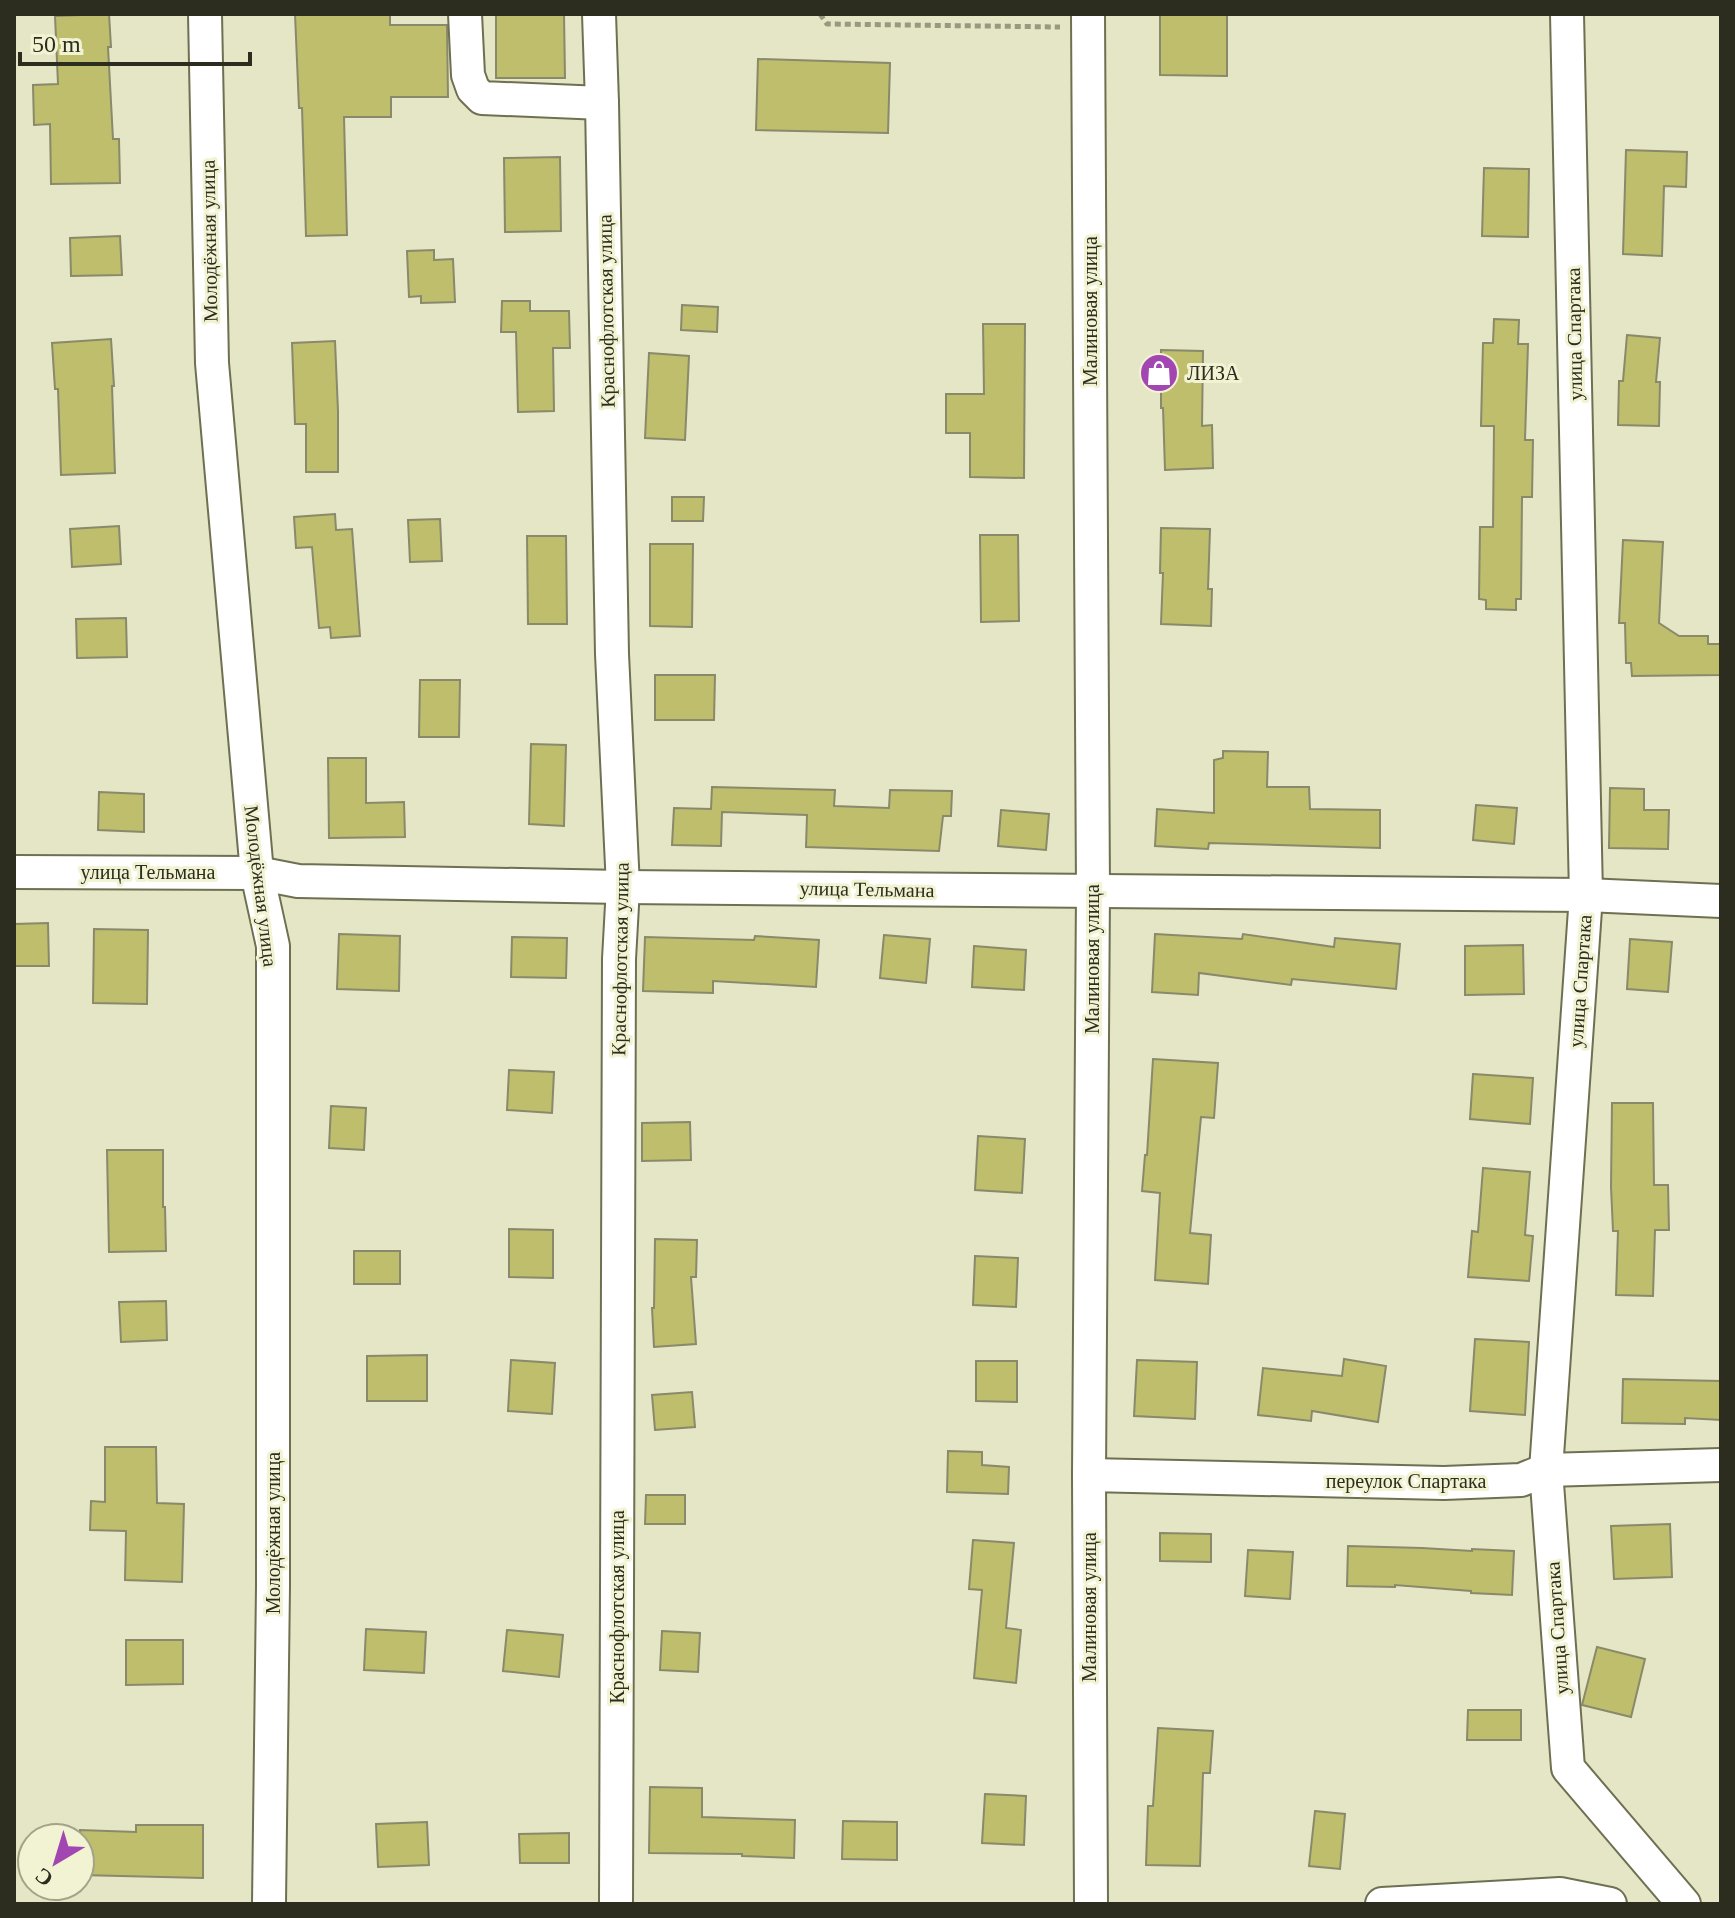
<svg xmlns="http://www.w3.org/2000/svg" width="1735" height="1918" font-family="Georgia,serif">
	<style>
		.building { fill: #bfbe6c; stroke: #89896b; stroke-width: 2 }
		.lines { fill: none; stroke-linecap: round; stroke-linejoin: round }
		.minor-casing { stroke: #6f6f52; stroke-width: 36 }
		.path { stroke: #989980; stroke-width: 5; stroke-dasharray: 6 4; stroke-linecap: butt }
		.minor { stroke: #fff; stroke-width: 32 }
		.labels { text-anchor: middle; stroke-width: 6; stroke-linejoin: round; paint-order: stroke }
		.street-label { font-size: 20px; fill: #2c2c1f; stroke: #f2f3d2 }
		.poi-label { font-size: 20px; fill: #2c2c1f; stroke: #f2f3d2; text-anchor: start }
	</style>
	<rect width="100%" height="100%" fill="#e5e6c5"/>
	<!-- building -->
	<g class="building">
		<path d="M 109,14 L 111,47 L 108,47 L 113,139 L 119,139 L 120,183 L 51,184 L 50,124 L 34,125 L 33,85 L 58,84 L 55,16 Z"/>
		<path d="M 295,14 L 390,14 L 390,25 L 447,25 L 448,97 L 391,97 L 391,117 L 344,117 L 347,235 L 306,236 L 302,108 L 299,108 Z"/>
		<path d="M 496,14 L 564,14 L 565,78 L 496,78 Z"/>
		<path d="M 1160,14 L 1227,14 L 1227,76 L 1160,75 Z"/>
		<path d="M 758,59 L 890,63 L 888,133 L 756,130 Z"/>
		<path d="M 1626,150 L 1687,152 L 1686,187 L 1664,186 L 1662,256 L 1623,254 Z"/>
		<path d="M 560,157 L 561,231 L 505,232 L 504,158 Z"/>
		<path d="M 1484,168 L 1529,169 L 1528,237 L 1482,236 Z"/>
		<path d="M 120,236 L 122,275 L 71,276 L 70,238 Z"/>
		<path d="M 434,250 L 434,260 L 453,259 L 455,302 L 421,303 L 421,296 L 409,297 L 407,251 Z"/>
		<path d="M 502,301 L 530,301 L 530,311 L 569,311 L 570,348 L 553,348 L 554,411 L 518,412 L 516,332 L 501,332 Z"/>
		<path d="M 682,305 L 718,307 L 717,332 L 681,330 Z"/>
		<path d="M 1494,319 L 1519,320 L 1518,344 L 1528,344 L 1525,440 L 1533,440 L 1532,497 L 1522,497 L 1521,599 L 1516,599 L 1516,610 L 1486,609 L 1486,600 L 1479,599 L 1480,527 L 1493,527 L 1494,426 L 1481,426 L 1483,343 L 1493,343 Z"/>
		<path d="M 983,324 L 1025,324 L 1024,478 L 970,477 L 970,433 L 946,433 L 946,394 L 984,394 Z"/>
		<path d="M 1627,335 L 1660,338 L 1656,382 L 1660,382 L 1659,426 L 1618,425 L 1619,381 L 1623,381 Z"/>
		<path d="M 111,339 L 114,386 L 112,386 L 115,473 L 61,475 L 58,389 L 55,389 L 52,343 Z"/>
		<path d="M 335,341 L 338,411 L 338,472 L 306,472 L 306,424 L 295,424 L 292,343 Z"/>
		<path d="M 1161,350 L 1203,351 L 1202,426 L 1212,425 L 1213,468 L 1165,470 L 1163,408 L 1161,408 Z"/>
		<path d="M 649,353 L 689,356 L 685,440 L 645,438 Z"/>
		<path d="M 672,497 L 704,497 L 703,521 L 672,521 Z"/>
		<path d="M 335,514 L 336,530 L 352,529 L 360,636 L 331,638 L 330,627 L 319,628 L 312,547 L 296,548 L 294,517 Z"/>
		<path d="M 440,519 L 442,561 L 410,562 L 408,520 Z"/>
		<path d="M 119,526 L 121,564 L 72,567 L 70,529 Z"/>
		<path d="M 1161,528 L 1210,529 L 1208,589 L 1212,589 L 1211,626 L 1161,624 L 1163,573 L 1160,573 Z"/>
		<path d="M 980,535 L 1018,535 L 1019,621 L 981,622 Z"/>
		<path d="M 527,536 L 566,536 L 567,624 L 528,624 Z"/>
		<path d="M 1623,540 L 1663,542 L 1659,623 L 1679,636 L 1708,636 L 1708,644 L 1721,644 L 1721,675 L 1632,676 L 1631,663 L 1626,663 L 1625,623 L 1619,623 Z"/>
		<path d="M 650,544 L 693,544 L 692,627 L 650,626 Z"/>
		<path d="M 126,618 L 127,657 L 77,658 L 76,619 Z"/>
		<path d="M 655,675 L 715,675 L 714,720 L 655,720 Z"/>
		<path d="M 420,680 L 460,680 L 459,737 L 419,737 Z"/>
		<path d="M 531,744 L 566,745 L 564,826 L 529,824 Z"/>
		<path d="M 1223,751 L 1268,752 L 1267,787 L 1309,787 L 1310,809 L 1380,810 L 1380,848 L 1209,843 L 1208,849 L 1155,846 L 1157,809 L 1214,813 L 1214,760 L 1223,758 Z"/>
		<path d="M 328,758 L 366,758 L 366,803 L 404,802 L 405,837 L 329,838 Z"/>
		<path d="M 712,787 L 835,790 L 834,806 L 889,808 L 890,790 L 952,791 L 951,816 L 943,816 L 939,851 L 806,847 L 807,815 L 722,812 L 721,846 L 672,845 L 674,808 L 711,809 Z"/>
		<path d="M 1610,788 L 1644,789 L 1644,810 L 1669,810 L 1668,849 L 1609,848 Z"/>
		<path d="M 99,792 L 144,794 L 144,832 L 98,830 Z"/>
		<path d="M 1476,805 L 1517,808 L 1514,844 L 1473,840 Z"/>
		<path d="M 1001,810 L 1049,814 L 1046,850 L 998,846 Z"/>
		<path d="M 48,923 L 49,966 L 14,966 L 14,924 Z"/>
		<path d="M 94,929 L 148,930 L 147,1004 L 93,1003 Z"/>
		<path d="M 339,934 L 400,936 L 399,991 L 337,989 Z"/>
		<path d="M 1155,934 L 1242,939 L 1243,934 L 1334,947 L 1335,938 L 1400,944 L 1396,989 L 1292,979 L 1291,985 L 1199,973 L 1198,995 L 1152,992 Z"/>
		<path d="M 884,935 L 930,939 L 926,983 L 880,978 Z"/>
		<path d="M 755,936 L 819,940 L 816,987 L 713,981 L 713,993 L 643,991 L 645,937 L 754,940 Z"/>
		<path d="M 512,937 L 567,938 L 566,978 L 511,977 Z"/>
		<path d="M 1630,939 L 1672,942 L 1668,992 L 1627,989 Z"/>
		<path d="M 1523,945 L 1524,994 L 1465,995 L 1465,946 Z"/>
		<path d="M 974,946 L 1026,950 L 1024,990 L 972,987 Z"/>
		<path d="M 1153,1059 L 1218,1063 L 1214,1118 L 1201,1117 L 1190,1233 L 1211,1235 L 1208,1284 L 1155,1280 L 1160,1193 L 1142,1191 L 1145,1155 L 1147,1155 Z"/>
		<path d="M 509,1070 L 554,1072 L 552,1113 L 507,1110 Z"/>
		<path d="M 1473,1074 L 1533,1078 L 1530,1124 L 1470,1119 Z"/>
		<path d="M 1612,1103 L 1653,1103 L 1654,1185 L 1668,1185 L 1669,1230 L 1655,1230 L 1653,1296 L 1616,1295 L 1618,1231 L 1613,1231 L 1611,1187 Z"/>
		<path d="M 331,1106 L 366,1108 L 364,1150 L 329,1148 Z"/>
		<path d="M 690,1122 L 691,1160 L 642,1161 L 642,1123 Z"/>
		<path d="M 978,1136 L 1025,1139 L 1022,1193 L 975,1190 Z"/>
		<path d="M 107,1150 L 163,1150 L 163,1207 L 165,1207 L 166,1251 L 109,1252 Z"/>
		<path d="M 1483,1168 L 1530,1172 L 1525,1235 L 1533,1236 L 1529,1281 L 1468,1277 L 1472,1231 L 1478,1232 Z"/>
		<path d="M 509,1229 L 553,1230 L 553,1278 L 509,1277 Z"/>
		<path d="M 655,1239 L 697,1240 L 696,1277 L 691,1277 L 696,1344 L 654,1347 L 652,1308 L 654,1308 Z"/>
		<rect x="354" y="1251" width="46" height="33"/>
		<path d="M 975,1256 L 1018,1258 L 1016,1307 L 973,1305 Z"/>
		<path d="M 166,1301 L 167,1340 L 121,1342 L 119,1302 Z"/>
		<path d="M 1475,1339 L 1529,1342 L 1525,1415 L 1470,1411 Z"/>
		<path d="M 427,1355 L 427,1401 L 367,1401 L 367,1356 Z"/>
		<path d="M 1344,1359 L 1386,1366 L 1378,1422 L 1312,1411 L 1311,1421 L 1258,1415 L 1263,1368 L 1342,1376 Z"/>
		<path d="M 511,1360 L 555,1363 L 552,1414 L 508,1411 Z"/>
		<path d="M 1137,1360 L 1197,1362 L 1195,1419 L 1134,1416 Z"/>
		<path d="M 976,1361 L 1017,1361 L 1017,1402 L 976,1401 Z"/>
		<path d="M 1623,1379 L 1721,1381 L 1721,1420 L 1685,1418 L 1685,1424 L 1622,1423 Z"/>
		<path d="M 692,1392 L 695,1427 L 655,1430 L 652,1395 Z"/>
		<path d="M 105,1447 L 156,1447 L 157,1503 L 184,1504 L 182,1582 L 125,1580 L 126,1531 L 90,1530 L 91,1501 L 105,1502 Z"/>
		<path d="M 948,1451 L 982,1452 L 982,1465 L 1009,1467 L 1008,1494 L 947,1492 Z"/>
		<path d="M 646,1495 L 685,1495 L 685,1524 L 645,1524 Z"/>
		<path d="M 1670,1524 L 1672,1577 L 1614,1579 L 1611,1526 Z"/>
		<path d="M 1160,1533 L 1211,1534 L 1211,1562 L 1160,1561 Z"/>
		<path d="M 973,1540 L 1014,1543 L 1006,1628 L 1021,1630 L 1016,1683 L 974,1678 L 982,1590 L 969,1589 Z"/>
		<path d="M 1348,1546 L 1422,1548 L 1472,1551 L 1472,1549 L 1514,1551 L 1512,1595 L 1471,1593 L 1471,1591 L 1395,1585 L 1395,1587 L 1347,1586 Z"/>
		<path d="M 1248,1550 L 1293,1552 L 1290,1599 L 1245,1596 Z"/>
		<path d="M 366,1629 L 426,1632 L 424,1673 L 364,1670 Z"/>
		<path d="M 507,1630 L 563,1635 L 559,1677 L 503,1671 Z"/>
		<path d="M 662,1631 L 700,1633 L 698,1672 L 660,1670 Z"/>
		<path d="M 126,1640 L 183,1640 L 183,1684 L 126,1685 Z"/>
		<path d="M 1597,1647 L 1645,1659 L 1631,1717 L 1582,1705 Z"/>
		<path d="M 1468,1710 L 1521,1710 L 1521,1740 L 1467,1740 Z"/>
		<path d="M 1158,1728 L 1213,1731 L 1210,1773 L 1203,1773 L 1200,1866 L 1146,1865 L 1148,1806 L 1153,1806 Z"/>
		<path d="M 650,1787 L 702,1788 L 702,1817 L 795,1820 L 794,1858 L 742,1856 L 742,1854 L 649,1853 Z"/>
		<path d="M 985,1794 L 1026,1796 L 1024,1845 L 982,1843 Z"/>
		<path d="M 1315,1811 L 1345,1814 L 1340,1869 L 1309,1866 Z"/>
		<path d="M 843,1821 L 897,1822 L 897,1860 L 842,1859 Z"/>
		<path d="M 427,1822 L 429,1865 L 378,1867 L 376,1824 Z"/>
		<path d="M 136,1825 L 203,1825 L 203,1878 L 80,1875 L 80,1830 L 136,1832 Z"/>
		<path d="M 569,1833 L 569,1863 L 520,1863 L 519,1834 Z"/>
	</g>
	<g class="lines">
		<!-- minor casing -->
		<g class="minor-casing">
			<g id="minor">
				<path d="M 205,14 L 212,363 L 257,873 L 273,946 L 273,1586 L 269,1904"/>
				<path d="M 465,14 L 468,75 L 473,89 L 482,98 L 602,103"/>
				<path d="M 599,14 L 602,103 L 612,654 L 623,887 L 619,959 L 616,1904"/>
				<path d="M 1088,14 L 1093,891 L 1089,1475 L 1091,1904"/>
				<path d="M 1567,14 L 1586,895 L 1546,1470 L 1568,1768 L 1684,1904"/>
				<path d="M 14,872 L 257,873 L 298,881 L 623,887 L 1586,895 L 1721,901"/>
				<path d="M 1089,1475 L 1444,1483 L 1521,1480 L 1546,1470 L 1721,1465"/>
				<path d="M 1382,1904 L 1560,1894 L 1610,1904"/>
			</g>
		</g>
		<!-- path -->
		<path class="path" d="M 820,14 L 827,24 L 1060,27"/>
		<!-- minor -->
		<use href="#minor" class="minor"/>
	</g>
	<!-- icons -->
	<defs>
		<g id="shop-disc" transform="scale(2)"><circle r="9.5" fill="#a247b2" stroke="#f2f3d2"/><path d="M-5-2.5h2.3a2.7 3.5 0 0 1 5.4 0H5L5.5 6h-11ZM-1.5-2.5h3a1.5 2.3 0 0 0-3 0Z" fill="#fff"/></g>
	</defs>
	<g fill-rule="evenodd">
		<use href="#shop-disc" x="1159" y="373"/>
	</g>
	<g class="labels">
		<!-- street labels -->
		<g class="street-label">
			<text transform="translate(209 241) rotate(-91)" y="7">Молодёжная улица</text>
			<text transform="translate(606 311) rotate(-91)" y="7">Краснофлотская улица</text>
			<text transform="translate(1090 311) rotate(-90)" y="7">Малиновая улица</text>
			<text transform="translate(1574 334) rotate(-91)" y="7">улица Спартака</text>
			<text x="148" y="879">улица Тельмана</text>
			<text transform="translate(261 886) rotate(83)" y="7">Молодёжная улица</text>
			<text transform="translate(867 889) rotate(1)" y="7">улица Тельмана</text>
			<text transform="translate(620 959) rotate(-89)" y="7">Краснофлотская улица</text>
			<text transform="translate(1092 959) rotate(-90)" y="7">Малиновая улица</text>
			<text transform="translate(1580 981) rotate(-86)" y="7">улица Спартака</text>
			<text x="1406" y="1488">переулок Спартака</text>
			<text transform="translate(273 1533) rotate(-90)" y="7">Молодёжная улица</text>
			<text transform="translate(617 1607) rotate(-90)" y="7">Краснофлотская улица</text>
			<text transform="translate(1089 1607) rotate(-90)" y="7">Малиновая улица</text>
			<text transform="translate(1557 1628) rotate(-94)" y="7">улица Спартака</text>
		</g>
		<!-- poi labels -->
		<g class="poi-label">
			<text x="1187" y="380">ЛИЗА</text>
		</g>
	</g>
	<!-- border -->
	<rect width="1735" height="1918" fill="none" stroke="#2c2c1f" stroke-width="32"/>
	<!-- north arrow -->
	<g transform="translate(56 1862) rotate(218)"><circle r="38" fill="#f2f3d2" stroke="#a3a38a" stroke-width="2"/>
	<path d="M0-6L14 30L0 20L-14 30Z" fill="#a247b2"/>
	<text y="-12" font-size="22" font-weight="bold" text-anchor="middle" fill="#2c2c1f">С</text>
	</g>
	<!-- scale -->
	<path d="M20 52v12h230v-12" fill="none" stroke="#2c2c1f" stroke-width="4"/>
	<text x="32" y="52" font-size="24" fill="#2c2c1f" stroke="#f2f3d2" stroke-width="6" paint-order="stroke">50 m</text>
</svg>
